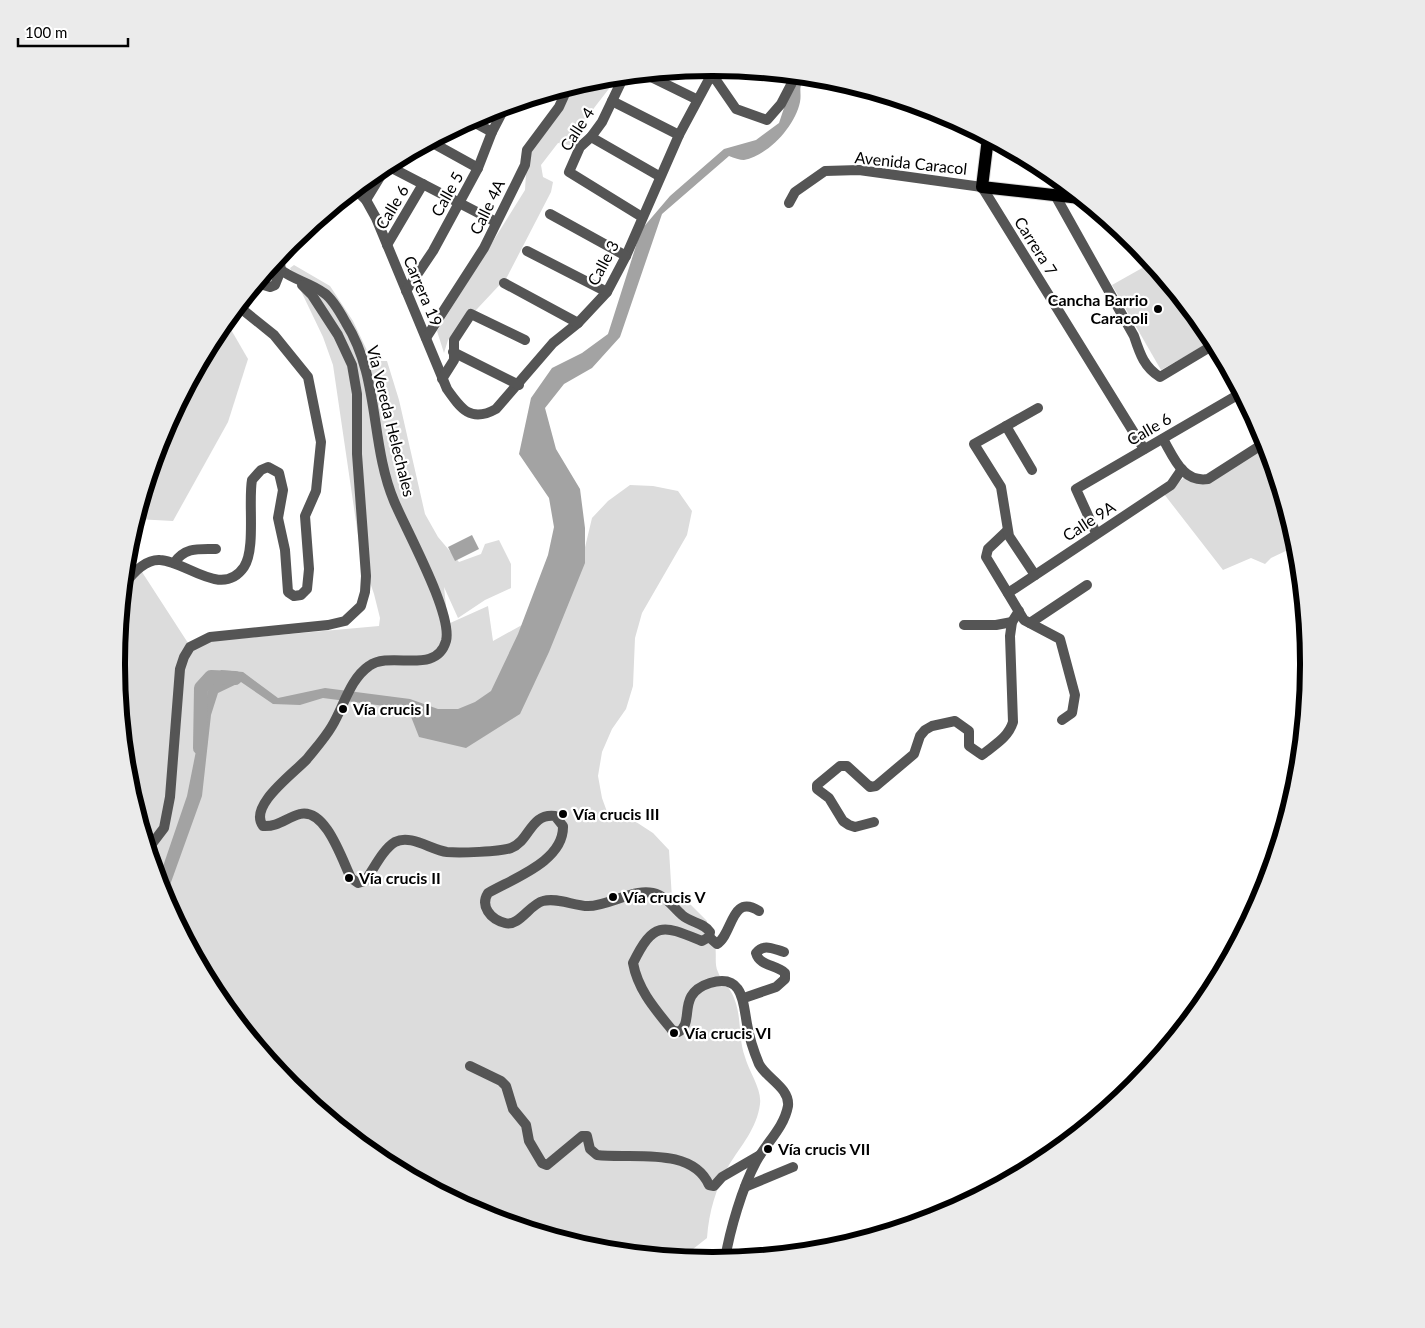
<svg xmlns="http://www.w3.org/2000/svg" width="1425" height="1328" font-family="Lato,sans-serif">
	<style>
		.green { fill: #dcdcdc }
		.water { fill: #a3a3a3 }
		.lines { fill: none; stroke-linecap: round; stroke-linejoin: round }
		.river { stroke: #a3a3a3; stroke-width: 14 }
		.major-casing { stroke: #dbdbdb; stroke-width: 14 }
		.minor { stroke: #555; stroke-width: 10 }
		.major { stroke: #000; stroke-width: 12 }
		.poi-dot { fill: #000; stroke: #fff; stroke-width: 2 }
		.labels { text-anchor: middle; stroke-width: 4.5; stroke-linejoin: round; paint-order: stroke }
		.street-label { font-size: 16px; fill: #000; stroke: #fff }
		.poi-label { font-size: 16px; font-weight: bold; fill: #000; stroke: #fff; text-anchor: start }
		.rim { fill: none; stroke: #000; stroke-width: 6 }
	</style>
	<rect width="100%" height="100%" fill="#fff"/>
	<!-- green -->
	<g class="green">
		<path d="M 618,77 L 584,121 L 577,125 L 581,135 L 575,146 L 558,143 L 541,165 L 543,177 L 553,182 L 551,192 L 507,277 L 448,340 L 444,353 L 437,331 L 525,190 L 527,157 L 571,87 L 596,79 Z"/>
		<path d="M 1151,263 L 1213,341 L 1161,370 L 1112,285 Z"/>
		<path d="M 294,265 L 330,286 L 353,321 L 372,361 L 387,361 L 399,400 L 425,514 L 438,537 L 459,562 L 481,554 L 485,544 L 499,540 L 511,564 L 511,588 L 485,600 L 458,618 L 444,587 L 448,624 L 488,606 L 493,641 L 538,616 L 581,564 L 592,518 L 608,501 L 630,485 L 653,486 L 678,491 L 692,511 L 687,535 L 642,613 L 635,638 L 633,686 L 626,709 L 612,729 L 602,752 L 598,776 L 602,798 L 610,820 L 633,820 L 653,833 L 669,850 L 672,899 L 690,904 L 707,921 C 707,932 711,936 715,945 C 717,954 714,964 718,972 C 721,981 731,988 734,998 C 742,1017 738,1038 745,1057 C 749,1072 762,1089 760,1104 C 757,1128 741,1146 729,1165 C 716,1188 709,1211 707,1238 L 688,1253 L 675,1257 L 596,1249 L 484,1215 L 381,1160 L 291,1086 L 216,995 L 161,892 L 127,780 L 116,664 L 123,592 L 142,572 L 188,643 L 379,626 L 380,618 L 374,594 L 361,556 L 333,365 L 323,337 L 290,268 Z"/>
		<path d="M 226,321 L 248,359 L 228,422 L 173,521 L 136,519 L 162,435 L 217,332 Z"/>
		<path d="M 1266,442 L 1298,553 L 1292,548 L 1271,558 L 1265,564 L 1251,558 L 1223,570 L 1164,494 L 1186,476 L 1199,481 Z"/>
	</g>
	<!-- water -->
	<g class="water">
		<path d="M 798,76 L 806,77 C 797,88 802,90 800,102 C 795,126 769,155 744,160 C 740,160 734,158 729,156 L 662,214 L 620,337 L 592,368 L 564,384 L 545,408 L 556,449 L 580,489 L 585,528 L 585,563 L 549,652 L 520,714 L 466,748 L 419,737 L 408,709 L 323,698 L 300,705 L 273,704 L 241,682 L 218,693 L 211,715 L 202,796 L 165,899 L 158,881 L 187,796 L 209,686 L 221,670 L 243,672 L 278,698 L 325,688 L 410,699 L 438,709 L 458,709 L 475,702 L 491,691 L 518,634 L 548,555 L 554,527 L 549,498 L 519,454 L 531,398 L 552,368 L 582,353 L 608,334 L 641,230 L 670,196 L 724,149 L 756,140 L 779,123 L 791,87 Z"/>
		<path d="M 472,535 L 479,549 L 455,561 L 448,547 Z"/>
	</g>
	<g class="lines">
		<!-- river -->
		<path class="river" d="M 200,748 L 201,688 L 211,677 L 235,678"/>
		<!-- major casing -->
		<g class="major-casing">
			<path id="major" d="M 988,138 L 982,187 L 1080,198"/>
		</g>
		<!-- minor -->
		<g class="minor">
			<path d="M 645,74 L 696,99"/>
			<path d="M 624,76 L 602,122 L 591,137 L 580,147 L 569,172 L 642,217"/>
			<path d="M 710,77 L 716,80 L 736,109 L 767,120 L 781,104 L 794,79 L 792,75"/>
			<path d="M 612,101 L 679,135"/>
			<path d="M 470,120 L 492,132"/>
			<path d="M 591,137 L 659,176"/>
			<path d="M 431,142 L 478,168"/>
			<path d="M 388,166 L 496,222"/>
			<path d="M 367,179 L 384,170"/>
			<path d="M 355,189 L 366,200 L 376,218 L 447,389 C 461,409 471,423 496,409 L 553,343 L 578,323 L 607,292 L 626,256 L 679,135 L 715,68"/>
			<path d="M 1055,195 L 1134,336 C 1140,354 1144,367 1160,377 L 1215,344"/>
			<path d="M 366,200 L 388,164"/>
			<path d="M 789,203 L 795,192 L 825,171 L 859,170 L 982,187 L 1144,449"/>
			<path d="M 550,214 L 626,256"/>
			<path d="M 387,245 L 423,184"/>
			<path d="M 527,251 L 607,292"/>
			<path d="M 279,257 L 281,270 C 294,280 311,283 324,293 C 333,299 341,314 346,323 C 380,377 370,444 394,501 C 406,530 453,614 446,641 C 436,676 391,650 369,666 C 350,679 344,706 332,726 C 325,738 315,749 307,759 C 293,774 248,806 263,826 C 278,827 286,818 300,814 C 326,808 342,860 351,878 L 358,883 L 365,881 C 374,869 382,850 395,842 C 411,834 431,850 447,852 C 458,853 501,852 511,848 C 530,841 530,813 555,816 L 563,826 C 564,861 514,878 488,893 C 480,906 490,919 505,923 C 519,927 530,904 543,901 C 557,897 574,906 588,906 C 611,906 637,885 659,895 C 668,899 674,908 682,915 C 691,923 703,922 710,932 L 709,937 L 702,941 C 663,925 654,920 633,963 C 638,990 655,1009 672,1030 L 678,1032 C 696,1023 675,994 710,983 C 743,973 743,1002 747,1024 C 749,1036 754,1052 759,1064 C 766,1078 790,1088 788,1106 C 784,1128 766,1143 756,1162 C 742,1188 730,1230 725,1259"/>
			<path d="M 257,283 L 270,287 L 275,285 L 281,270"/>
			<path d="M 504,283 L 578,323"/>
			<path d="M 406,291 L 433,251 L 478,168 L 492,132 L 505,107"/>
			<path d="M 426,338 L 484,248 L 525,165 L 527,150 L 559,107 L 568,87"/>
			<path d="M 453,352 L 519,385"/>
			<path d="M 442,379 L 454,360 L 454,340 L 471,314 L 525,340"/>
			<path d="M 1006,426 L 1032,470"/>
			<path d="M 1163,439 C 1174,458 1183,483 1208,479 L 1266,442"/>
			<path d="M 1007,531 L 988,549 L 986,557 L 1024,620 L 1060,639 L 1075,695 L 1072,713 L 1062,720"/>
			<path d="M 1096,533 L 1076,489 L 1241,393"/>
			<path d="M 174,563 C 185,547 198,549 216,549"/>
			<path d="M 1035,575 L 1009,536 L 1001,487 L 974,444 L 1038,408"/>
			<path d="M 124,585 C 132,574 145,559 160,560 C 186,561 222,599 244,567 C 256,549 248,501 252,480 L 261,470 L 268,467 L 279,473 L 283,490 L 278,518 L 285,550 L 288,592 L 294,596 L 301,595 L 307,589 L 309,569 L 305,516 L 316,491 L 321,442 L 308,377 L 274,335 L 238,306"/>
			<path d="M 1008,593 L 1171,485 L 1182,469"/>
			<path d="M 1030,623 L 1087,585"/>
			<path d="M 964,625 L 996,625 L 1012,622"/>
			<path d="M 874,822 L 855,827 L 849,825 L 843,821 L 829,798 L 817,789 L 817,785 L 840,766 L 847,766 L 870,787 L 876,786 L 914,754 L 920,736 L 925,730 L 932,726 L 955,721 L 969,731 L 969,746 L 982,755 C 994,745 1008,738 1013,722 L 1010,636 L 1012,622 L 1019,611"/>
			<path d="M 148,849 L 164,828 L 170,797 L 180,669 L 184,657 L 190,647 L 210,637 L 328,625 L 345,621 L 361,606 L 365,592 L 366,576 L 357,454 L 357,394 L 352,365 L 338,335 L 312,295 L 302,285"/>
			<path d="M 709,937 L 717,944 C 733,934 731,893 759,911"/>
			<path d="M 744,998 L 776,987 L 785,979 L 785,973 C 776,964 760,967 756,953 C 764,943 773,949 784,952"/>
			<path d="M 470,1066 L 501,1081 L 506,1086 L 513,1109 L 526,1125 L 529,1141 L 542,1163 L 547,1165 L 582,1136 L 587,1136 L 590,1149 L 597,1155 C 632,1159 692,1146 709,1185 L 714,1186 L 722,1177 L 760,1155"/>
			<path d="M 745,1187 L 793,1167"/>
		</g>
		<!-- major -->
		<use href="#major" class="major"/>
	</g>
	<!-- markers -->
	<g class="poi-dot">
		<circle cx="1158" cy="309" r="5"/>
		<circle cx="343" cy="709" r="5"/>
		<circle cx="563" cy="814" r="5"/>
		<circle cx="349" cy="878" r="5"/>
		<circle cx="613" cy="897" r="5"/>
		<circle cx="674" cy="1033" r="5"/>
		<circle cx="768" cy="1149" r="5"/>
	</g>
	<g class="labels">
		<!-- street labels -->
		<g class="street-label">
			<text transform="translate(577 129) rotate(-57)" y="6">Calle 4</text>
			<text transform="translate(911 163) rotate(6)" y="6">Avenida Caracol</text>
			<text transform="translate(447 194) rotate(-61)" y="6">Calle 5</text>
			<text transform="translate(392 207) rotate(-59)" y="6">Calle 6</text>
			<text transform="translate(487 207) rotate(-64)" y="6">Calle 4A</text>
			<text transform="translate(1036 246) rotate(58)" y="6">Carrera 7</text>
			<text transform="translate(603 263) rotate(-62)" y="6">Calle 3</text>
			<text transform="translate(423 291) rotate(67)" y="6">Carrera 19</text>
			<text transform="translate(391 421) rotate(76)" y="6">Vía Vereda Helechales</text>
			<text transform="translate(1149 429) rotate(-30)" y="6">Calle 6</text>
			<text transform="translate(1089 521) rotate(-33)" y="6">Calle 9A</text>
		</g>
		<!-- poi labels -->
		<g class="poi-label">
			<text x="1148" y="306" text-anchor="end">Cancha Barrio<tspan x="1148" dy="18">Caracoli</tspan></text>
			<text x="353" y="715">Vía crucis I</text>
			<text x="573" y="820">Vía crucis III</text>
			<text x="359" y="884">Vía crucis II</text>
			<text x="623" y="903">Vía crucis V</text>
			<text x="684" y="1039">Vía crucis VI</text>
			<text x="778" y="1155">Vía crucis VII</text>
		</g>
	</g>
	<!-- crop -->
	<path d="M0 0H1425V1328H0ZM712 76H713A587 587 0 0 1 1300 663V665A587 587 0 0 1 713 1252H712A587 587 0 0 1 125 665V663A587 587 0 0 1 712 76Z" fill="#ebebeb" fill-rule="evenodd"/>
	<path class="rim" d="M712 76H713A587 587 0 0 1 1300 663V665A587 587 0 0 1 713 1252H712A587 587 0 0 1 125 665V663A587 587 0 0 1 712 76Z"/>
	<!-- scale -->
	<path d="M18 38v8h110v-8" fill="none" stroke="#000000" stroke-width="2.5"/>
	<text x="25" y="38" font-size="15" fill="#000000" stroke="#ffffff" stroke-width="4" paint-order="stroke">100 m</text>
</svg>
